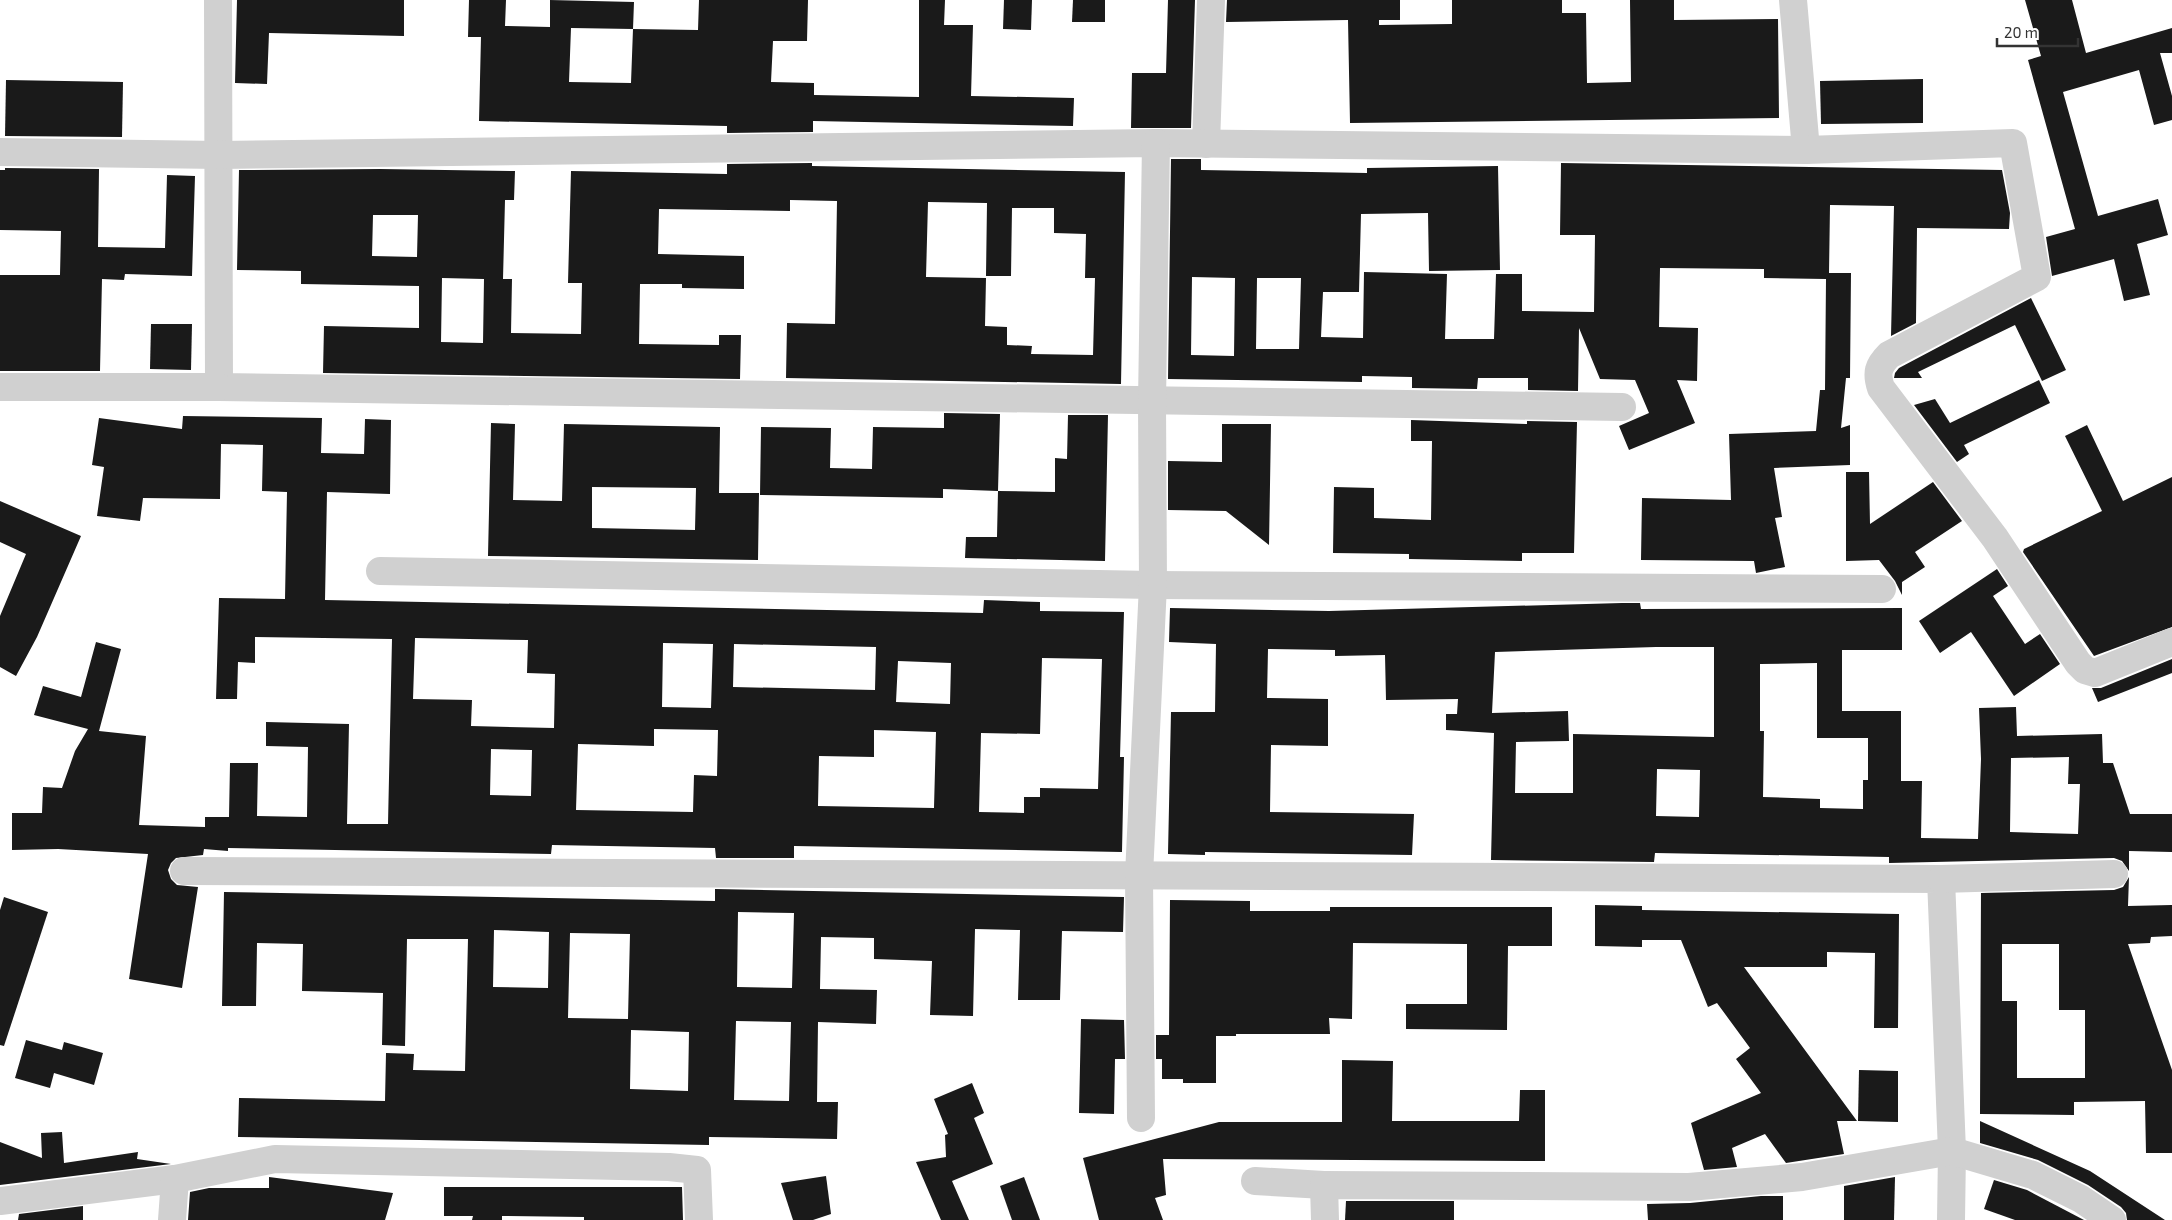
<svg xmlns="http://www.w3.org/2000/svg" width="2172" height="1220" font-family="'Exo 2',sans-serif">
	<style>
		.building { fill: #1a1a1a; fill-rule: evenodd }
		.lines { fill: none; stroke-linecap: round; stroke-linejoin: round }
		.minor { stroke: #d0d0d0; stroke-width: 28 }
	</style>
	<rect width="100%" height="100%" fill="#fff"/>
	<!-- building -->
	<g class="building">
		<path d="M 237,0 L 404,0 L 404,36 L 269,33 L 267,84 L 235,83 Z"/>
		<path d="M 469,0 L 506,0 L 505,26 L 550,27 L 550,0 L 634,2 L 633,29 L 698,30 L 699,0 L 808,0 L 807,41 L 773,41 L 771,82 L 814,83 L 814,95 L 919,97 L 919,0 L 945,0 L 944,25 L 973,25 L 971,96 L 1074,98 L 1073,126 L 813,121 L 813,132 L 727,133 L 727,126 L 479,121 L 481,37 L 468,37 ZM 571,28 L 633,29 L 631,83 L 569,82 Z"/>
		<path d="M 1004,0 L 1032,0 L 1031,30 L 1003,29 Z"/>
		<path d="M 1073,0 L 1105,0 L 1105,22 L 1072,22 Z"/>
		<path d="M 1168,0 L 1195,0 L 1191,128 L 1131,128 L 1132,73 L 1166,73 Z"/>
		<path d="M 1227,0 L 1400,0 L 1400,20 L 1379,20 L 1379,25 L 1452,24 L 1452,0 L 1562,0 L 1562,13 L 1586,13 L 1587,83 L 1631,82 L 1630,0 L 1674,0 L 1674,20 L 1778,19 L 1779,118 L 1350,123 L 1348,20 L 1226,22 Z"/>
		<path d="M 2025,0 L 2072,0 L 2086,53 L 2172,28 L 2172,53 L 2160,53 L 2172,96 L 2172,120 L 2154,125 L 2139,70 L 2063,92 L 2098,216 L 2158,199 L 2168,235 L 2137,244 L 2150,295 L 2124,301 L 2114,259 L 2052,276 L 2046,237 L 2075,229 L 2028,60 L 2041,56 Z"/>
		<path d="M 1923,79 L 1923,123 L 1821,124 L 1820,81 Z"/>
		<path d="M 6,80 L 123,82 L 122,137 L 5,136 Z"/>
		<path d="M 1171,159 L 1201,159 L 1201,170 L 1367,173 L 1367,168 L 1498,166 L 1500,270 L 1429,271 L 1428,213 L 1361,214 L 1359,292 L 1323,292 L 1321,337 L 1363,338 L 1364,272 L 1447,274 L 1445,339 L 1494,339 L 1496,274 L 1522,274 L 1522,311 L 1594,312 L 1595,235 L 1560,235 L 1561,163 L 2002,170 L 2010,213 L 2009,229 L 1917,228 L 1916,323 L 1891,336 L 1894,206 L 1830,205 L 1829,273 L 1851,273 L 1850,378 L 1846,378 L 1841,428 L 1850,425 L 1850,465 L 1774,468 L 1782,517 L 1775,518 L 1785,567 L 1756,573 L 1754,561 L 1641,560 L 1642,498 L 1731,500 L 1729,434 L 1816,431 L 1820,390 L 1825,390 L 1826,279 L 1764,278 L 1764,269 L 1660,268 L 1659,327 L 1698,328 L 1697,381 L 1677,380 L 1695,423 L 1629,450 L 1619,426 L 1649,413 L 1635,380 L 1600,379 L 1579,328 L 1578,391 L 1528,390 L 1528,378 L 1478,378 L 1477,389 L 1412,388 L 1412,377 L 1362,376 L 1362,382 L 1168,379 ZM 1192,277 L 1235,278 L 1234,356 L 1191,355 ZM 1257,278 L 1301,278 L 1299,349 L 1256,349 Z"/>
		<path d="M 812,163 L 812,166 L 1125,172 L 1121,384 L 786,378 L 787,323 L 835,324 L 837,201 L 790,200 L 790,211 L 659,209 L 658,254 L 744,256 L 744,289 L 682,288 L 682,284 L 640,284 L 639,344 L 719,345 L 719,335 L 741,335 L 740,379 L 323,373 L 324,326 L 419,328 L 419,286 L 301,284 L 301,271 L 237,270 L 239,170 L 380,169 L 515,171 L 514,200 L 505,200 L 503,279 L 512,279 L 511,333 L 581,334 L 582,283 L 568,283 L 571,171 L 727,174 L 727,164 ZM 928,202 L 987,203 L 986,276 L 1011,276 L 1012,208 L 1054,208 L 1054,233 L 1086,234 L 1085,278 L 1095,278 L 1093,355 L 1031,354 L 1032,346 L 1007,345 L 1007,327 L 985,326 L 986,278 L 926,277 ZM 373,215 L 418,215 L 417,257 L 372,256 ZM 442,278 L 484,279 L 483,343 L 441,342 Z"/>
		<path d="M 5,168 L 99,169 L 98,247 L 165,248 L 167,175 L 195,176 L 192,276 L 125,274 L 124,280 L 102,279 L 100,371 L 0,371 L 0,275 L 60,275 L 61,231 L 0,230 L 0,170 L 5,170 Z"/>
		<path d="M 2031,298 L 2066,370 L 2042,381 L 2015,325 L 1918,372 L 1922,378 L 1894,378 L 1895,373 L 1899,368 Z"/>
		<path d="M 151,324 L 192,324 L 191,370 L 150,369 Z"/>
		<path d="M 2039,380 L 2050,403 L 1964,445 L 1969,454 L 1957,462 L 1914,405 L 1935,399 L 1950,423 Z"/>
		<path d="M 944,413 L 1000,414 L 998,491 L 943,489 L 943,498 L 760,495 L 761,427 L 831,428 L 830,468 L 872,469 L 873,427 L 944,428 Z"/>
		<path d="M 1068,415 L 1108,415 L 1105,561 L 965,558 L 966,537 L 997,537 L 998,491 L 1055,492 L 1055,458 L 1067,459 Z"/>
		<path d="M 183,416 L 322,418 L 321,453 L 364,454 L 365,419 L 391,420 L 390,494 L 327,492 L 325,600 L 983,613 L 984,600 L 1040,602 L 1040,611 L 1124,612 L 1120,757 L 1124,757 L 1122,852 L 794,846 L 794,858 L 716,858 L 715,848 L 552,845 L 551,854 L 228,848 L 228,851 L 204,849 L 203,855 L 176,858 L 171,863 L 168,870 L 171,879 L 177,885 L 198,887 L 182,988 L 129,979 L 148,854 L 58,849 L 12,850 L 12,813 L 42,813 L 43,787 L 62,788 L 75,751 L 88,729 L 34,715 L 43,686 L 81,697 L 96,642 L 121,649 L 99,731 L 146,736 L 139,825 L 205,827 L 205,817 L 229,817 L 230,763 L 258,763 L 257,816 L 307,817 L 308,747 L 266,746 L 266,722 L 349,724 L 347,824 L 388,824 L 392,639 L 255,637 L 255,663 L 238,662 L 237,699 L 216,699 L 219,598 L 285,599 L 287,492 L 262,491 L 263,445 L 221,444 L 220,499 L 143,498 L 140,521 L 97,516 L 104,467 L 92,465 L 99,418 L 182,429 ZM 415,638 L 528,640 L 527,673 L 555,674 L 554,728 L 471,726 L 472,700 L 413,699 ZM 663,643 L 713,644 L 711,708 L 662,707 ZM 734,644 L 876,647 L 875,690 L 733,687 ZM 1042,658 L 1102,659 L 1098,789 L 1040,788 L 1040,797 L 1024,797 L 1024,813 L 979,812 L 981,733 L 1040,734 ZM 898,661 L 951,663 L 950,704 L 896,702 ZM 654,729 L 718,730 L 717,776 L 694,775 L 693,812 L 576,810 L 578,744 L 654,746 ZM 874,730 L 936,732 L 934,808 L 818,806 L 819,756 L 874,757 ZM 491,749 L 532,750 L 531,796 L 490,795 Z"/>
		<path d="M 1411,420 L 1527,424 L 1527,421 L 1577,422 L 1574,553 L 1522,553 L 1522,561 L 1409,559 L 1409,554 L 1333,553 L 1334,487 L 1374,488 L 1374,518 L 1431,520 L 1432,441 L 1411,441 Z"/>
		<path d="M 491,423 L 515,424 L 513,500 L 562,501 L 564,424 L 720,427 L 719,493 L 759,493 L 758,560 L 488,556 ZM 592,487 L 696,488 L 695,530 L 592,528 Z"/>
		<path d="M 1222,424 L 1271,424 L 1269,545 L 1226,511 L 1168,510 L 1168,461 L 1222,462 Z"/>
		<path d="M 2087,425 L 2123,501 L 2172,477 L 2172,627 L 2094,656 L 2023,552 L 2024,549 L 2102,511 L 2065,436 Z"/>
		<path d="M 1846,472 L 1869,472 L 1870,524 L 1933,482 L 1962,521 L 1915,552 L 1925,567 L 1902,582 L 1902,595 L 1895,581 L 1879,560 L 1846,561 Z"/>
		<path d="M 0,501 L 81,536 L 37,637 L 16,676 L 0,667 L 0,616 L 26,554 L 0,542 Z"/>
		<path d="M 1997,569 L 2008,586 L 1993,596 L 2025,644 L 2040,634 L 2060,664 L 2014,696 L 1971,632 L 1940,653 L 1919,621 Z"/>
		<path d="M 1622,603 L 1640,603 L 1641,609 L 1902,608 L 1902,650 L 1842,650 L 1842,711 L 1901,711 L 1901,781 L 1922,781 L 1921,838 L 1978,839 L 1981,759 L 1979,708 L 2016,707 L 2017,736 L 2102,734 L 2103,763 L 2113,763 L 2130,814 L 2172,814 L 2172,852 L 2129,851 L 2129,871 L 2122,861 L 2114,858 L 1889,863 L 1889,857 L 1655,853 L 1654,862 L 1491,860 L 1494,733 L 1446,730 L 1446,714 L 1457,714 L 1458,699 L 1386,700 L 1385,655 L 1335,656 L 1335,650 L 1268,649 L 1267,698 L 1328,699 L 1328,746 L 1271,745 L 1270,812 L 1414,814 L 1412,855 L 1205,852 L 1205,855 L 1168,854 L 1171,712 L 1215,712 L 1216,644 L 1169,642 L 1170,608 L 1329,611 ZM 1656,647 L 1714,647 L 1714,737 L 1573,734 L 1573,793 L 1515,793 L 1516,742 L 1569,741 L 1568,711 L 1492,713 L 1495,652 ZM 1817,663 L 1817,738 L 1868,738 L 1868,780 L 1863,780 L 1863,809 L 1820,808 L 1820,799 L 1763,797 L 1764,731 L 1760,731 L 1760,664 ZM 2069,757 L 2068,784 L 2080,784 L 2078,834 L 2010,832 L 2011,758 ZM 1657,769 L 1700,770 L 1699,817 L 1656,816 Z"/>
		<path d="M 2172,659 L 2172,673 L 2098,702 L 2092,688 L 2101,688 Z"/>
		<path d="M 2129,877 L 2128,906 L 2172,905 L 2172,936 L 2151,937 L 2150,943 L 2128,944 L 2172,1070 L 2172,1153 L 2146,1153 L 2145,1101 L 2074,1102 L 2074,1115 L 1980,1114 L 1981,893 L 2114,890 L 2123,887 ZM 2002,944 L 2059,944 L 2059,1010 L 2085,1010 L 2085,1078 L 2017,1078 L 2017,1001 L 2002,1001 Z"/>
		<path d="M 715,889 L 1124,897 L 1123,932 L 1062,931 L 1060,1000 L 1018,1000 L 1020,930 L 975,929 L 973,1016 L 930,1015 L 932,961 L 874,959 L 874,938 L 821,937 L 820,989 L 877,990 L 876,1024 L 818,1022 L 817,1102 L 838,1102 L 837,1139 L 709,1137 L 709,1145 L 238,1137 L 239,1098 L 385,1101 L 386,1053 L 414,1054 L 413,1070 L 465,1071 L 468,939 L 407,939 L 405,1046 L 382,1045 L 383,993 L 302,991 L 303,944 L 257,943 L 256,1006 L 222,1006 L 224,892 L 715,901 ZM 738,912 L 794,913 L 792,988 L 737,987 ZM 494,930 L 549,932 L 548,988 L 493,987 ZM 570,933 L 630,934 L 628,1019 L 568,1018 ZM 736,1021 L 791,1022 L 789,1101 L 734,1100 ZM 631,1030 L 689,1032 L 688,1091 L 630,1089 Z"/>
		<path d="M 4,897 L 48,912 L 4,1046 L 0,1045 L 0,910 Z"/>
		<path d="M 1170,900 L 1250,901 L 1250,911 L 1330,911 L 1330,907 L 1552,907 L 1552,946 L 1508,946 L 1507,1030 L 1406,1029 L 1406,1004 L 1467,1004 L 1467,944 L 1353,943 L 1352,1019 L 1329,1018 L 1330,1034 L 1236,1034 L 1236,1036 L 1216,1036 L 1216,1083 L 1183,1083 L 1183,1079 L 1162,1079 L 1162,1059 L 1156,1059 L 1156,1035 L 1169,1035 Z"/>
		<path d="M 1595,905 L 1642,906 L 1642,910 L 1899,914 L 1898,1028 L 1874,1028 L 1875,953 L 1827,952 L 1827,967 L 1744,967 L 1857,1121 L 1837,1121 L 1844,1154 L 1786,1163 L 1765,1134 L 1732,1148 L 1737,1167 L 1704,1170 L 1691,1123 L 1761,1093 L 1736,1059 L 1750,1048 L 1717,1003 L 1708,1007 L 1681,940 L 1642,940 L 1642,947 L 1595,946 Z"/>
		<path d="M 1081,1019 L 1124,1020 L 1125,1059 L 1115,1059 L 1114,1114 L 1079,1113 Z"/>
		<path d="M 26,1040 L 62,1050 L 64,1042 L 103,1053 L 94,1085 L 54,1073 L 50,1088 L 15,1078 Z"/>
		<path d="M 1342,1060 L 1393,1061 L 1392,1121 L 1519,1121 L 1520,1090 L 1545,1090 L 1545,1161 L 1163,1159 L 1166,1195 L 1155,1198 L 1163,1220 L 1099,1220 L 1083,1158 L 1219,1122 L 1342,1122 Z"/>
		<path d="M 1859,1070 L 1898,1071 L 1898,1122 L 1858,1121 Z"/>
		<path d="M 972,1083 L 984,1113 L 974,1118 L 993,1164 L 952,1181 L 969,1220 L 941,1220 L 916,1162 L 946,1157 L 945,1135 L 948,1134 L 934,1099 Z"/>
		<path d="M 1980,1121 L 2090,1171 L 2165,1220 L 2127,1220 L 2126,1213 L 2121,1207 L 2088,1185 L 2038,1160 L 1980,1143 Z"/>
		<path d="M 62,1132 L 64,1163 L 138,1152 L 137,1159 L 171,1164 L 0,1185 L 0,1142 L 42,1158 L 41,1133 Z"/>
		<path d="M 826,1176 L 831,1214 L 813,1220 L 793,1220 L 781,1183 Z"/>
		<path d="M 269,1177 L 393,1193 L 385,1220 L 188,1220 L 190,1192 L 209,1188 L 269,1188 Z"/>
		<path d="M 1024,1177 L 1040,1220 L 1012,1220 L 1000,1186 Z"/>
		<path d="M 1895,1177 L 1894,1220 L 1844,1220 L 1844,1186 Z"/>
		<path d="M 1994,1180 L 2027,1190 L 2084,1220 L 2015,1220 L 1984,1209 Z"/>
		<path d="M 444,1187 L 682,1187 L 683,1220 L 584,1220 L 584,1217 L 502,1216 L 502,1220 L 472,1220 L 473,1216 L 444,1216 Z"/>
		<path d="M 1761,1196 L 1783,1196 L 1783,1220 L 1648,1220 L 1647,1204 L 1690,1203 Z"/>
		<path d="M 1346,1201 L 1454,1201 L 1454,1220 L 1345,1220 Z"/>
		<path d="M 83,1206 L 83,1220 L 18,1220 L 19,1214 Z"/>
	</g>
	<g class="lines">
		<!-- minor -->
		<g class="minor">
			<path d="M 218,0 L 219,387 L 1622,407"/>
			<path d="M 1793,0 L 1806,150"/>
			<path d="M 1206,144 L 1211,0"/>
			<path d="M 0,152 L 220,155 L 1156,143 L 1806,150 L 2013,143 L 2037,277 L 1889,355 C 1878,366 1876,373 1881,388 L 1995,538 L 2078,663 L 2085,670 L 2095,673 L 2172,642"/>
			<path d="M 0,387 L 219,387"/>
			<path d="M 380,571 L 1153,585 L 1882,589"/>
			<path d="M 184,871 L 1941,879 L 1952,1151 L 1951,1220"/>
			<path d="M 1941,879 L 2114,874"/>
			<path d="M 1141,1118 L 1139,875 L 1153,585 L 1152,402 L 1156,143"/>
			<path d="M 1255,1181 L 1324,1185"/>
			<path d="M 0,1201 L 175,1179 L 275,1159 L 669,1167 L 697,1170 L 699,1220"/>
			<path d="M 172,1220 L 175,1179"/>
			<path d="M 1325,1220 L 1324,1185 L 1689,1187 L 1802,1177 L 1952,1151 L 2033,1175 L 2081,1199 L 2112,1220"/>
		</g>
	</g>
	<!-- scale -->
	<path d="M1997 38v8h81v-8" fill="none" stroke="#333333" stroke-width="2.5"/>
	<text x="2004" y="38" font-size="15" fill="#333333" stroke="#ffffff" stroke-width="4" paint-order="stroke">20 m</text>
</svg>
